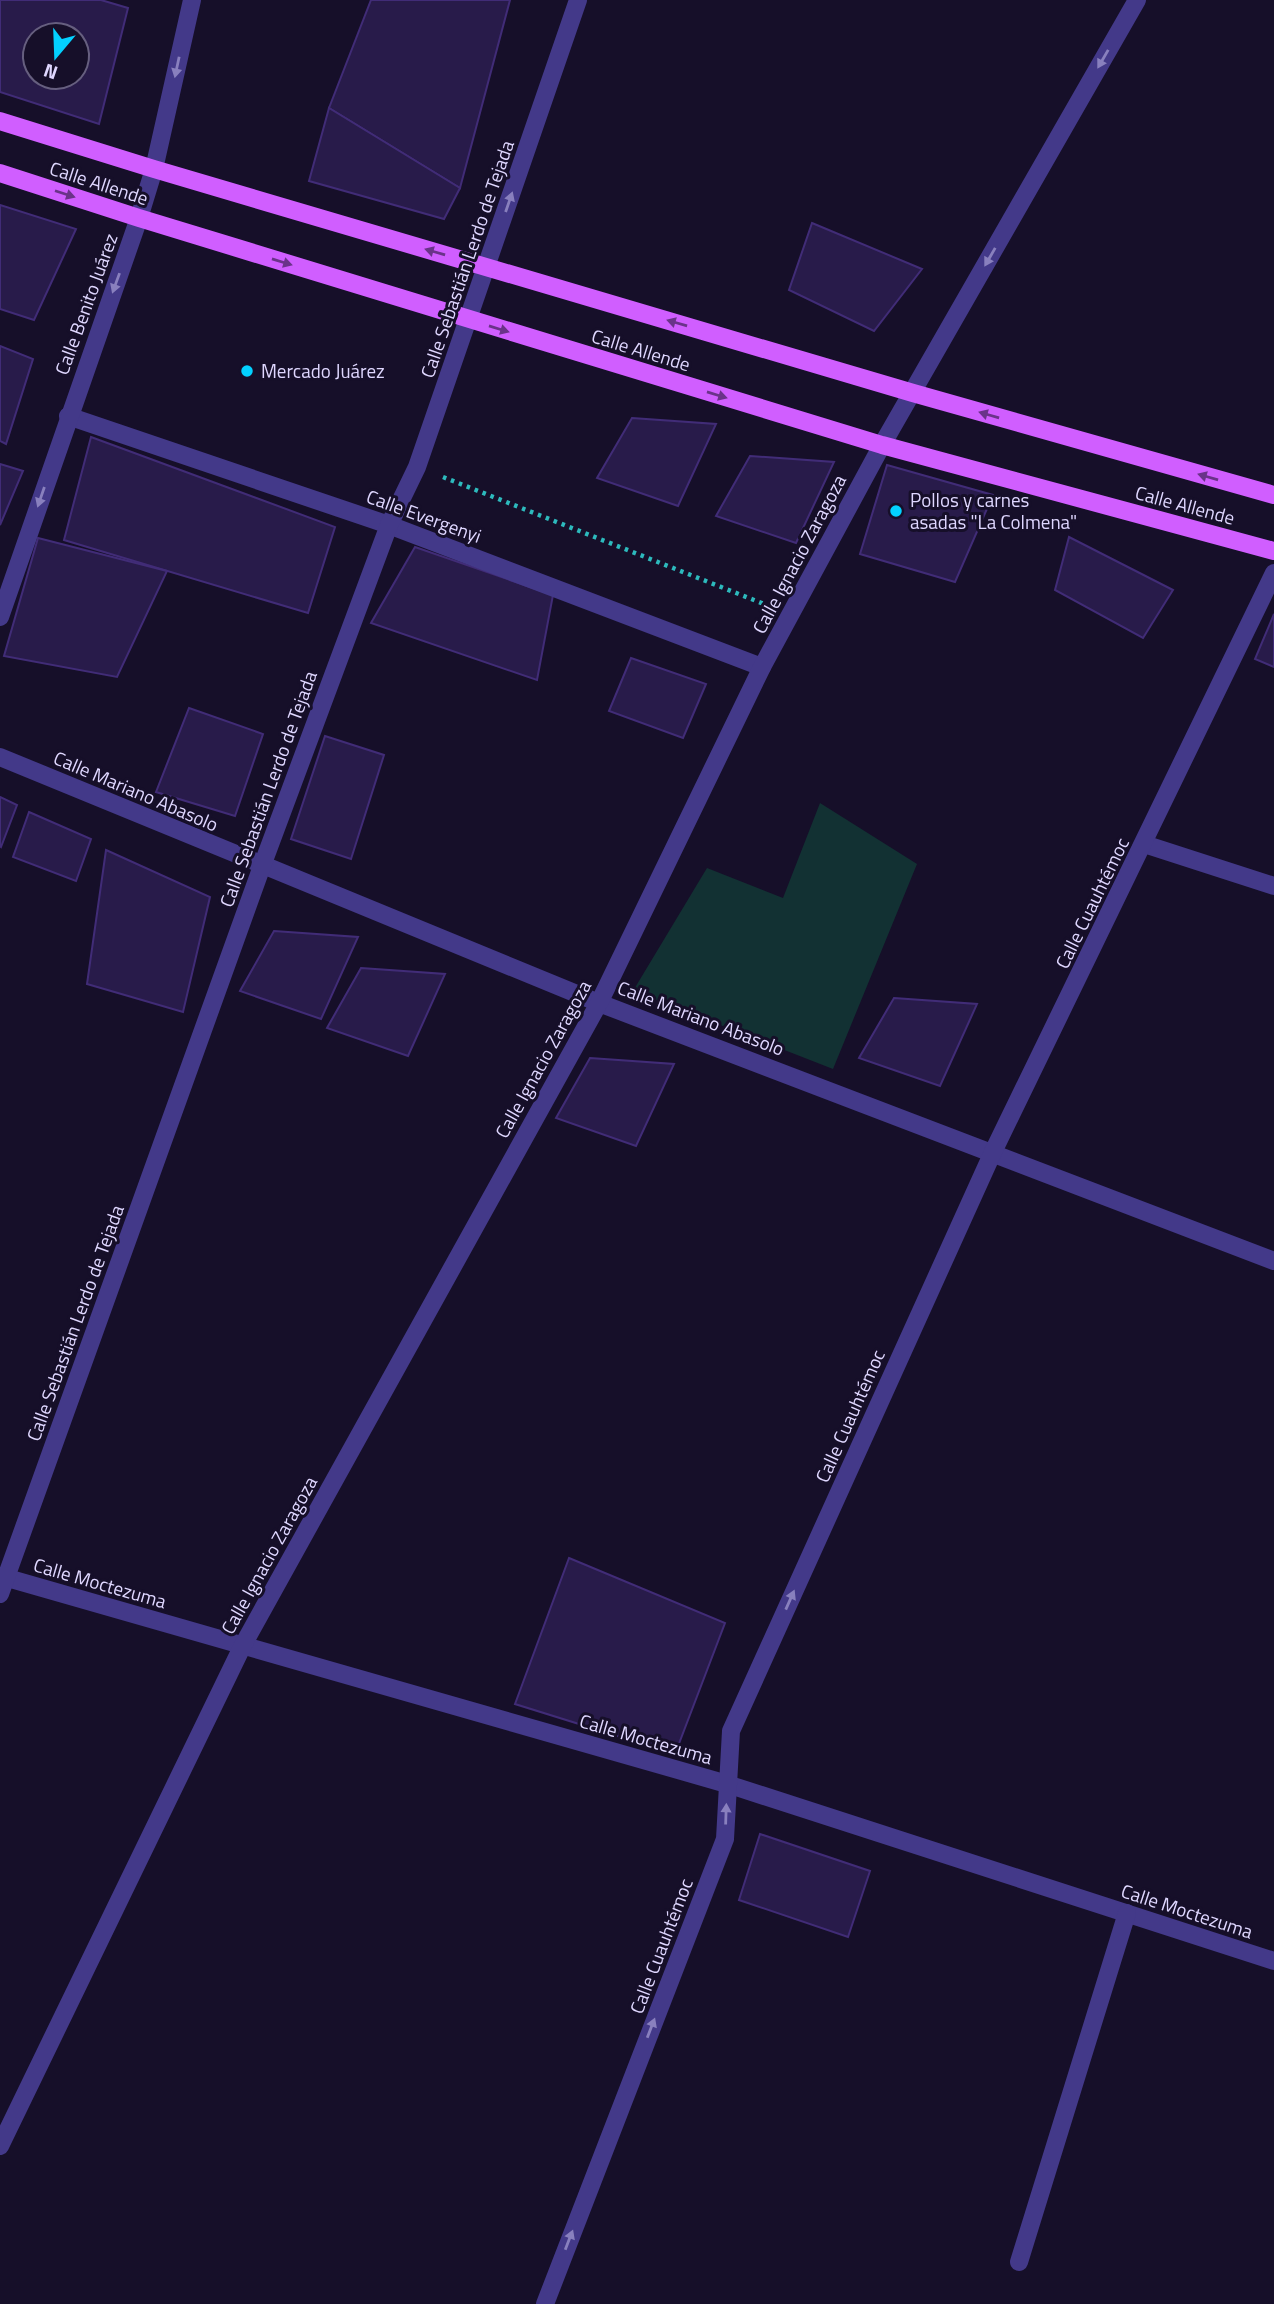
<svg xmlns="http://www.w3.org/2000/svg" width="1274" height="2304" font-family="'Titillium Web',sans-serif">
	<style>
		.green { fill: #123133 }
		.building { fill: #281b4a; stroke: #412c77; stroke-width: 2; fill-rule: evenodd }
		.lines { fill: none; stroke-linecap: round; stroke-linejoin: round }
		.path { stroke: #2dbabd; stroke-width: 4.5; stroke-dasharray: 3.5 5; stroke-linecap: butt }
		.street { stroke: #433989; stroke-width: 18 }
		.primary { stroke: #d05eff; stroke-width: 18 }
		.oneway { fill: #8980be }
		.oneway2 { fill: #6a3389 }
		.poi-dot { fill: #03d1ff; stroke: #160f29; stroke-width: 2.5 }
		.labels { text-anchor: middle; stroke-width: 6; stroke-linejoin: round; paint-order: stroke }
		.street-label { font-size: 19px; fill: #dfd7ff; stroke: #160f29 }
		.poi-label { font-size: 19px; fill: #dfd7ff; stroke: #160f29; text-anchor: start }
	</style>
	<rect width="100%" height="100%" fill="#160f29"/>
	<!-- green -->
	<path class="green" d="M 820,803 L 917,864 L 833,1069 L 633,991 L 707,868 L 783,898 Z"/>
	<!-- building -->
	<g class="building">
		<path d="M 0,0 L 101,0 L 128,8 L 99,124 L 0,92 ZM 35,35 L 77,35 L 77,77 L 35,77 Z"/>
		<path d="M 371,0 L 510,0 L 460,188 L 329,108 Z"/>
		<path d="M 329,108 L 460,188 L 444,219 L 309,181 Z"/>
		<path d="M 0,205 L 76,229 L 34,320 L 0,309 Z"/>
		<path d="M 812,223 L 922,269 L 874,331 L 789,290 Z"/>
		<path d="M 0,346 L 33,359 L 6,444 L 0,441 Z"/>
		<path d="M 632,418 L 716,424 L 678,506 L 597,478 Z"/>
		<path d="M 91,437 L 335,527 L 308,613 L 64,540 Z"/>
		<path d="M 750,456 L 834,462 L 796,543 L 716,516 Z"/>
		<path d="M 0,464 L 23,471 L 0,525 Z"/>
		<path d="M 887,465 L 993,495 L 955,582 L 860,554 Z"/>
		<path d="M 1069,537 L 1173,590 L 1143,638 L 1055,590 Z"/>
		<path d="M 38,538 L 167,571 L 117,677 L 4,656 Z"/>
		<path d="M 415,547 L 553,595 L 537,680 L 371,623 Z"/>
		<path d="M 1274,614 L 1274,667 L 1255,659 Z"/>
		<path d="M 631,658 L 706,684 L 683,738 L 609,711 Z"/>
		<path d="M 189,708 L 263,734 L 235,816 L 156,792 Z"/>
		<path d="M 325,736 L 384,755 L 351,859 L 291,839 Z"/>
		<path d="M 0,797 L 17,805 L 1,847 L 0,846 Z"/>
		<path d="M 29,812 L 91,839 L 76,881 L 13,857 Z"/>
		<path d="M 106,850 L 210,897 L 183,1012 L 87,984 Z"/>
		<path d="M 274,931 L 358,937 L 321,1019 L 240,991 Z"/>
		<path d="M 361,968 L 445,974 L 408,1056 L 327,1028 Z"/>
		<path d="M 894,998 L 977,1004 L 940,1086 L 859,1058 Z"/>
		<path d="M 590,1058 L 674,1064 L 636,1146 L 556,1118 Z"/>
		<path d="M 569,1558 L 725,1623 L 675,1754 L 515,1704 Z"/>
		<path d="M 760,1834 L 870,1871 L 848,1937 L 739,1900 Z"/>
	</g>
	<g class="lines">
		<!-- path -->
		<path class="path" d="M 443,477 L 764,604"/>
		<!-- street -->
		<g class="street">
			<path d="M 68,416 L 389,525 L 762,667"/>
			<path d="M 0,617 L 139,218 L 154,169 L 192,0"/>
			<path d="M 0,757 L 599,1003 L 1274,1261"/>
			<path d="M 1144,844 L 1274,886"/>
			<path d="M 0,1576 L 727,1784 L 1274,1961"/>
			<path d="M 0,1594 L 262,866 L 389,525 L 417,467 L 578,0"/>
			<path d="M 0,2146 L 243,1645 L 599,1003 L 762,667 L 882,445 L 1137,0"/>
			<path d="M 1019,2262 L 1127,1913"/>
			<path d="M 545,2304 L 725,1839 L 731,1731 L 993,1152 L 1274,573"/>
		</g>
		<!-- primary -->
		<g class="primary">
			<path d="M 0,121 L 154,169 L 913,393 L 1274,495"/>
			<path d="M 0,173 L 139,218 L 882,445 L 1274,551"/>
		</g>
	</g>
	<!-- one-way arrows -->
	<defs><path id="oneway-solid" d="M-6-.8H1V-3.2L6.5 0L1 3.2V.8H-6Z" transform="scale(1.75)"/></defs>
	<g class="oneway">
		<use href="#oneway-solid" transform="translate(1103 59) rotate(120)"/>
		<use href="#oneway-solid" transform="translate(177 67) rotate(102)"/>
		<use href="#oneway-solid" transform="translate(509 202) rotate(-71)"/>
		<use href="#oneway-solid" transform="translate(990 257) rotate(120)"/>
		<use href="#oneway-solid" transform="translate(116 283) rotate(110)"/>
		<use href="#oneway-solid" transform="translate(41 497) rotate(109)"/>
		<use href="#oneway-solid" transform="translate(790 1600) rotate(-66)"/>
		<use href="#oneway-solid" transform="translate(726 1814) rotate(-88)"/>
		<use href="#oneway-solid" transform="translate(651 2028) rotate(-69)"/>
		<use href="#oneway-solid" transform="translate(569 2240) rotate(-69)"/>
	</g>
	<g class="oneway2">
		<use href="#oneway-solid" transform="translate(65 194) rotate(18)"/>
		<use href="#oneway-solid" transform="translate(435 252) rotate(-164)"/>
		<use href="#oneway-solid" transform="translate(282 262) rotate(17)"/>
		<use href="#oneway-solid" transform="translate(677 323) rotate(-164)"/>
		<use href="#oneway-solid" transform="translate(499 329) rotate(17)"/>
		<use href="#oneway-solid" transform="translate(717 395) rotate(17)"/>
		<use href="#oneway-solid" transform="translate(989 415) rotate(-164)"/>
		<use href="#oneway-solid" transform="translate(1208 477) rotate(-164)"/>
	</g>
	<!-- markers -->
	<g class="poi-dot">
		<circle cx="247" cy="371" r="7"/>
		<circle cx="896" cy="511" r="7"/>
	</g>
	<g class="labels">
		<!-- street labels -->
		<g class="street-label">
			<text transform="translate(99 183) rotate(18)" y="7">Calle Allende</text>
			<text transform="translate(467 259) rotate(-71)" y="7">Calle Sebastián Lerdo de Tejada</text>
			<text transform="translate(86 304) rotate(-70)" y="7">Calle Benito Juárez</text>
			<text transform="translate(641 350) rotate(17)" y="7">Calle Allende</text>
			<text transform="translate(1185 505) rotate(15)" y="7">Calle Allende</text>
			<text transform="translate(424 516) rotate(20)" y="7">Calle Evergenyi</text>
			<text transform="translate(799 554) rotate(-62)" y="7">Calle Ignacio Zaragoza</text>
			<text transform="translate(268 789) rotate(-70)" y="7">Calle Sebastián Lerdo de Tejada</text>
			<text transform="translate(136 791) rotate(23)" y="7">Calle Mariano Abasolo</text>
			<text transform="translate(1092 903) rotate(-64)" y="7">Calle Cuauhtémoc</text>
			<text transform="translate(701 1018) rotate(21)" y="7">Calle Mariano Abasolo</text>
			<text transform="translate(543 1059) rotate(-61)" y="7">Calle Ignacio Zaragoza</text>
			<text transform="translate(75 1323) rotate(-70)" y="7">Calle Sebastián Lerdo de Tejada</text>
			<text transform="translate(850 1416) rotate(-66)" y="7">Calle Cuauhtémoc</text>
			<text transform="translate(269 1555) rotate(-61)" y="7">Calle Ignacio Zaragoza</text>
			<text transform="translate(100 1583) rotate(16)" y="7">Calle Moctezuma</text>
			<text transform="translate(646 1739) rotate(16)" y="7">Calle Moctezuma</text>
			<text transform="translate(1187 1911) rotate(18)" y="7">Calle Moctezuma</text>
			<text transform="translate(661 1946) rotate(-69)" y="7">Calle Cuauhtémoc</text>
		</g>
		<!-- poi labels -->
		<g class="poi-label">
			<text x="261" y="378">Mercado Juárez</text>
			<text x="910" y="507">Pollos y carnes<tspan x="910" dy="22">asadas "La Colmena"</tspan></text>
		</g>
	</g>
	<!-- north arrow -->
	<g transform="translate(56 56) rotate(199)"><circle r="33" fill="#160f29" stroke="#665f7f" stroke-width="2"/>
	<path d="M0-5L12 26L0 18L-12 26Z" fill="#03d1ff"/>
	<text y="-10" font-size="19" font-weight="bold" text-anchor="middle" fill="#dfd7ff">N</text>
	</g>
</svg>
